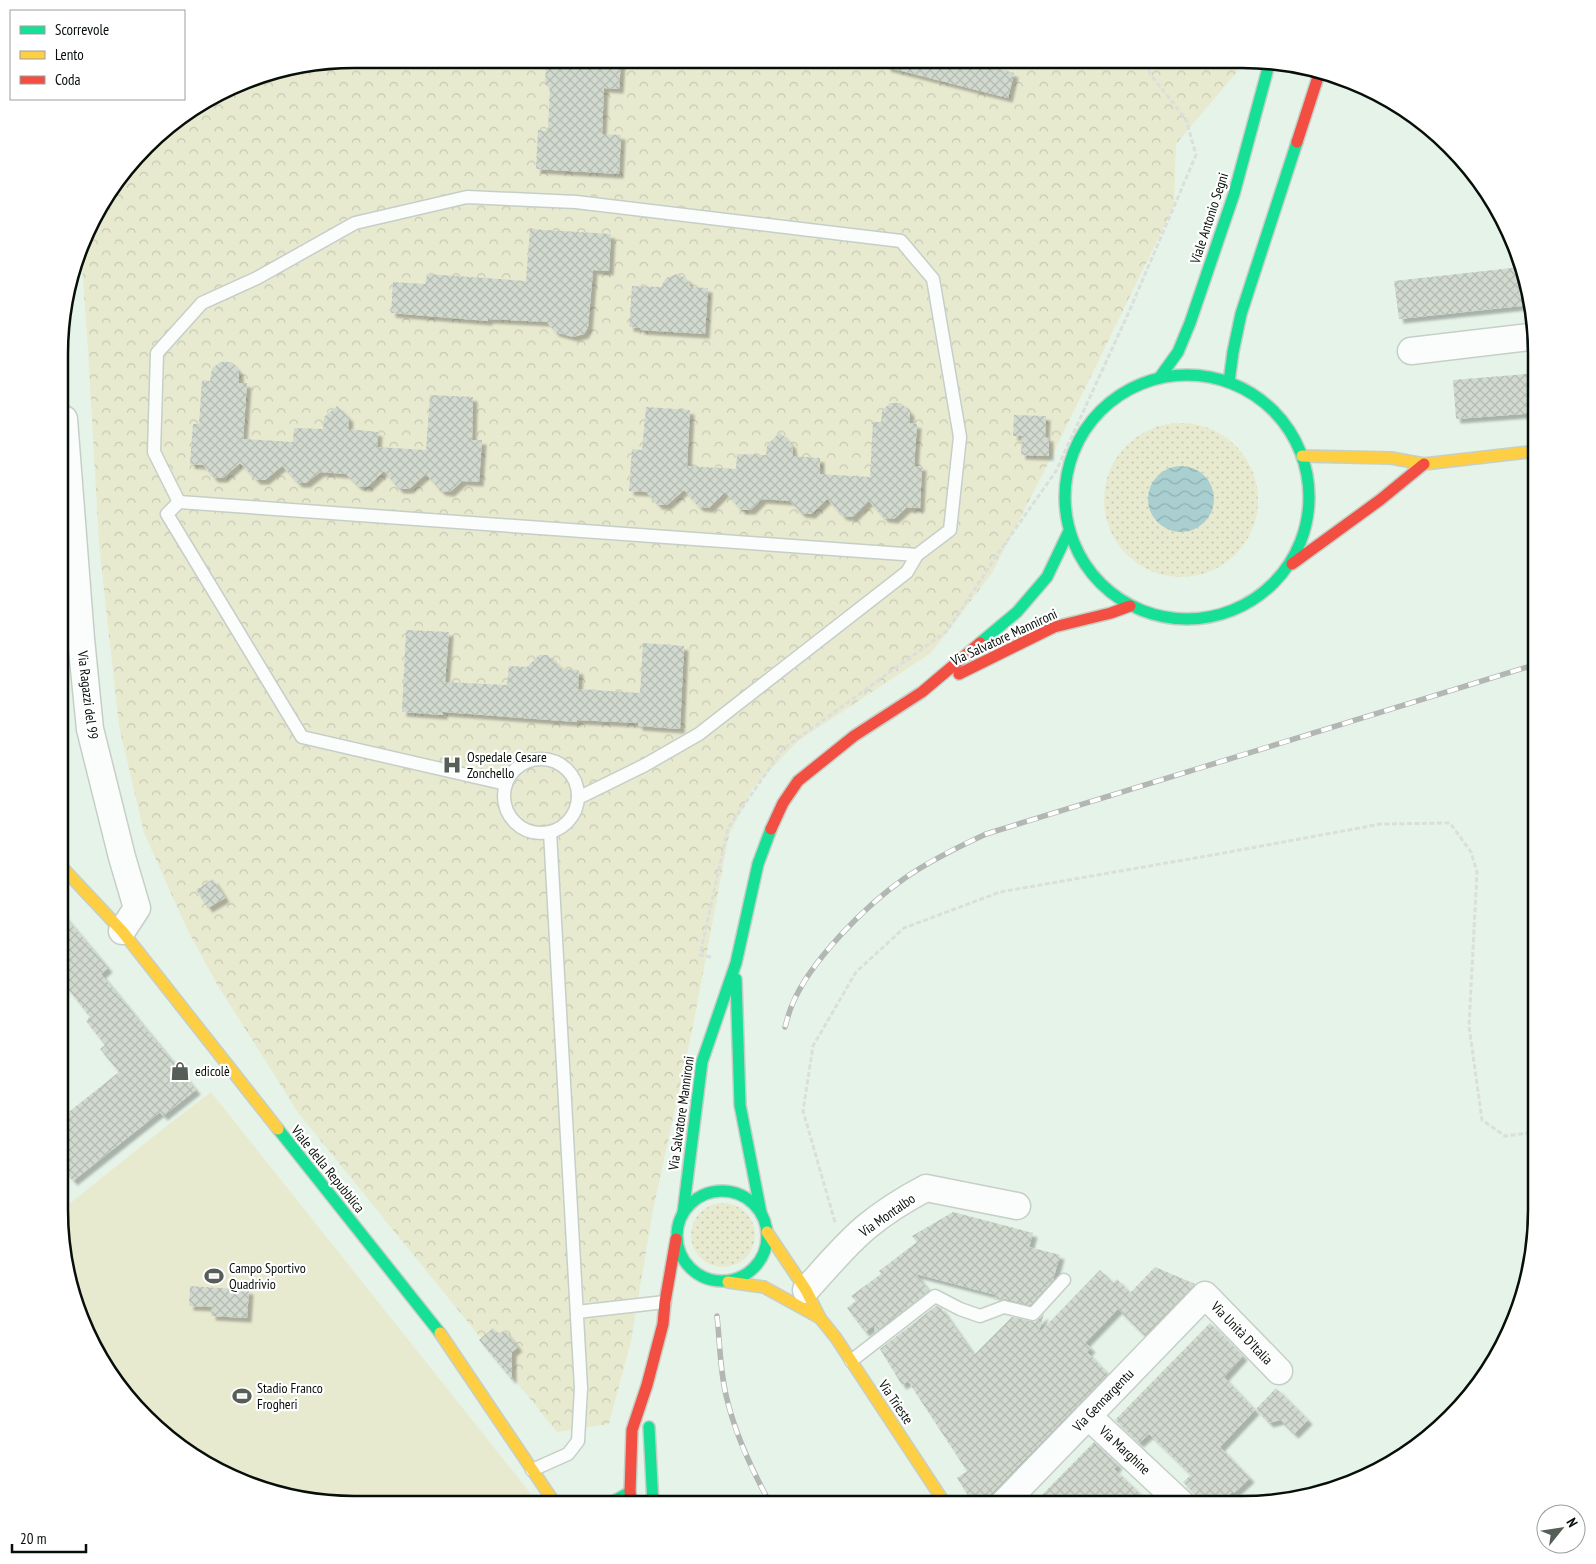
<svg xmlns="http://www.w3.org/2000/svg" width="1596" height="1564" font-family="'PT Sans Narrow',sans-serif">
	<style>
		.grass { fill: url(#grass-dots) }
		.forest { fill: url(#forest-crowns) }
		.garden { fill: #e8ead0 }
		.water { fill: url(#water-waves) }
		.building { fill: url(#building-cross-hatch); filter: url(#shadow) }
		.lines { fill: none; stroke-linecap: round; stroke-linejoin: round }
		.lane-casing { stroke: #c5cfc7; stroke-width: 15 }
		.street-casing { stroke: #c5cfc7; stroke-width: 29 }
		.fast-casing { stroke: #c5cfc7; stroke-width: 14 }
		.slow-casing { stroke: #c5cfc7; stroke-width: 14 }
		.jam-casing { stroke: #c5cfc7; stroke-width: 14 }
		.path { stroke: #dbdfdb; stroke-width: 3; stroke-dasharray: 5 2.5; stroke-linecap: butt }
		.lane { stroke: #fbfdfc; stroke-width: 12 }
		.street { stroke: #fbfdfc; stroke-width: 26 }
		.fast { stroke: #16e098; stroke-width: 11 }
		.slow { stroke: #ffcf43; stroke-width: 11 }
		.jam { stroke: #f24e42; stroke-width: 11 }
		.rail-casing { stroke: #b3b7b4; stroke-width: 5.5 }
		.rail { stroke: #fff; stroke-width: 4; stroke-dasharray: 11; stroke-linecap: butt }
		.labels { text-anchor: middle; stroke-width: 4.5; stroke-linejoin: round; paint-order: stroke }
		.street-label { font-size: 14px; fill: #070f09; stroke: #fff }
		.poi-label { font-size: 14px; fill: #070f09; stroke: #fff; text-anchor: start }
		.rim { fill: none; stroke: #070f09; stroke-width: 2.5 }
	</style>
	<defs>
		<pattern id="grass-dots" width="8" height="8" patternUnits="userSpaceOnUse" patternTransform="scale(1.25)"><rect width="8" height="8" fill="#e8ead0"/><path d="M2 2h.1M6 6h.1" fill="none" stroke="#c6c8b1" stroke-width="1.8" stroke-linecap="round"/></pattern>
		<pattern id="forest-crowns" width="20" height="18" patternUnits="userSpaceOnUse" patternTransform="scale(1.25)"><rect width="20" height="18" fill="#e8ead0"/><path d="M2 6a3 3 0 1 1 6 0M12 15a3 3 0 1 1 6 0" fill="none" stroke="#c6c8b1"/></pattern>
		<pattern id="water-waves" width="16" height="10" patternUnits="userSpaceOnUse" patternTransform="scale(1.25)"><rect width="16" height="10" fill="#a9cfd0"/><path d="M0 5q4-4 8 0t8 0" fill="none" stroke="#90b1b1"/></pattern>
		<pattern id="building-cross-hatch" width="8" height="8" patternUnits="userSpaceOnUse" patternTransform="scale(1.25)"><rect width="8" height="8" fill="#d2dad0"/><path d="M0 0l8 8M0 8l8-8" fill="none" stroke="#b3bab1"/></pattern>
		<filter id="shadow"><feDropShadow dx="4.5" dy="4.5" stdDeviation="1" flood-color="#0004"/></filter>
	</defs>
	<rect width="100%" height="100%" fill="#e6f3e8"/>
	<!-- grass -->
	<g class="grass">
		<circle cx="1181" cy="500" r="77"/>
		<circle cx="723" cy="1235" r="32"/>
	</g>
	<!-- forest -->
	<path class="forest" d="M 353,59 L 1239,61 L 1237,72 L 1176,144 L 1174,206 L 1050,460 L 992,573 L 931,653 L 798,741 L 752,789 L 729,835 L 692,1031 L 653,1210 L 631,1341 L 609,1424 L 557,1432 L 299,1114 L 218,986 L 188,931 L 144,833 L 119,726 L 99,545 L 88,350 L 81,251 L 98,206 L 159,132 L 258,74 Z"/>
	<!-- garden -->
	<path class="garden" d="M 211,1092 L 528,1490 L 537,1505 L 334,1505 L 223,1475 L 174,1444 L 120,1390 L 81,1323 L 59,1230 L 59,1212 L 169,1124 Z"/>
	<!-- water -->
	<circle class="water" cx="1181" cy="499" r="33"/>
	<!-- building -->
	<g class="building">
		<path d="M 546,59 L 621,61 L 619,89 L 604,88 L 602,134 L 621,135 L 619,174 L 536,169 L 538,130 L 548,131 L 550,85 L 545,85 Z"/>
		<path d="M 887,60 L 963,60 L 1014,73 L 1008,98 L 886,67 Z"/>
		<path d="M 530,229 L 611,234 L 609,271 L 593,270 L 588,327 L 584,334 L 573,337 L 555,332 L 547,322 L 488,319 L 488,321 L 391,313 L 393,282 L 425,284 L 427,274 L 526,281 Z"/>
		<path d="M 1521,267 L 1530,305 L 1399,319 L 1394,281 Z"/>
		<path d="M 677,274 L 686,278 L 691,287 L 708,288 L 705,334 L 640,330 L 640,328 L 629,327 L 632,286 L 661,287 L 666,278 Z"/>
		<path d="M 220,362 L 231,362 L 239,371 L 239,383 L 247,383 L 243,439 L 293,442 L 294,428 L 323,429 L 324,417 L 337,406 L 349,418 L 348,429 L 378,432 L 377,447 L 426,450 L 430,395 L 473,397 L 472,440 L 482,440 L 479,482 L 462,481 L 450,492 L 441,491 L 426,474 L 409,489 L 399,489 L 384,471 L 367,487 L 358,486 L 346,474 L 320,472 L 306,483 L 298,483 L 282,466 L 265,480 L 256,480 L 240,463 L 223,478 L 214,478 L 203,465 L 190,464 L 193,424 L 199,424 L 202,380 L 210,381 L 212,369 Z"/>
		<path d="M 1537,373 L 1537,413 L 1456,419 L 1453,380 Z"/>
		<path d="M 890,403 L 901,403 L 910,412 L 909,423 L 917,424 L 914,466 L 922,466 L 920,508 L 906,508 L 894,519 L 884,518 L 869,501 L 853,517 L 843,516 L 827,499 L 811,514 L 801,513 L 790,501 L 762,499 L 751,510 L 741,510 L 725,492 L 709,508 L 699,507 L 684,490 L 667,505 L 658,505 L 646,492 L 629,491 L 632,449 L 642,450 L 646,407 L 690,410 L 687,466 L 736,469 L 737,454 L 766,455 L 767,445 L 780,432 L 792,445 L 793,456 L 820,458 L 820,474 L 870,477 L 873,422 L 881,422 L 882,411 Z"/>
		<path d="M 1014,415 L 1046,416 L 1045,437 L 1049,437 L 1049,456 L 1021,455 L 1022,436 L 1013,436 Z"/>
		<path d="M 406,630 L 449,632 L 445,682 L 507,685 L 509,666 L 527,667 L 539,655 L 548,655 L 562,669 L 579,670 L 578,689 L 640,693 L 643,643 L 684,646 L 680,729 L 638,726 L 638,723 L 577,720 L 577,722 L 443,712 L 443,715 L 402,712 Z"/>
		<path d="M 213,879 L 225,898 L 208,908 L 196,890 Z"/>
		<path d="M 61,912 L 108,968 L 101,974 L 196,1090 L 163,1116 L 160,1112 L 73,1181 L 60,1165 L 60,1119 L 119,1072 L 100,1049 L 105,1045 L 86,1021 L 90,1017 L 61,980 Z"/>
		<path d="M 953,1212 L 1033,1233 L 1029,1247 L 1060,1255 L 1053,1280 L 1030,1305 L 1006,1299 L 994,1300 L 996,1295 L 916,1274 L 929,1291 L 875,1332 L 874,1325 L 865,1332 L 847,1308 L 856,1301 L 851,1296 L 881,1274 L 879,1271 L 917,1242 L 912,1236 Z"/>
		<path d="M 1155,1267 L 1195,1284 L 1145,1336 L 1118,1309 L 1085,1343 L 1091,1348 L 1087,1352 L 1108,1374 L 980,1505 L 974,1505 L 957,1478 L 967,1471 L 908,1381 L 902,1385 L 880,1349 L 936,1306 L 941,1308 L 974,1355 L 1012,1317 L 1035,1322 L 1044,1314 L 1038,1334 L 1100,1270 L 1113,1283 L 1117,1279 L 1130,1293 Z"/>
		<path d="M 190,1286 L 249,1290 L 247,1318 L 211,1316 L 212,1307 L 189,1306 Z"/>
		<path d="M 1210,1323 L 1243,1356 L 1224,1377 L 1255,1410 L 1220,1447 L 1250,1478 L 1234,1493 L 1233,1491 L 1220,1505 L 1206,1505 L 1183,1482 L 1191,1475 L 1149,1434 L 1139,1443 L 1115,1420 Z"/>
		<path d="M 493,1328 L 499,1334 L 504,1330 L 518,1347 L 512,1352 L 512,1380 L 479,1340 Z"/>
		<path d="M 1276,1388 L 1308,1420 L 1294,1434 L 1280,1420 L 1269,1423 L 1256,1409 Z"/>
		<path d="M 1094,1442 L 1118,1465 L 1114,1469 L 1152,1505 L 1032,1505 Z"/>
	</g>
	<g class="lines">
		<!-- lane casing -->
		<g class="lane-casing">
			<g id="lane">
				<path d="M 179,502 L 154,452 L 157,353 L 202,303 L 257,278 L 355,223 L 467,197 L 576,202 L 901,241 L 933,279 L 960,437 L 950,530 L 917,555 L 907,572 L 699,734 L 645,765 L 578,798"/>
				<path d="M 179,502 L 917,555"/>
				<path d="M 179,502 L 167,514 L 302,737 L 506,784"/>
				<circle cx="541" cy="796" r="37"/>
				<path d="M 577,1312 L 665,1302"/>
				<path d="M 851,1361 L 935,1296 L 960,1309 L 980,1316 L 1004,1307 L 1033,1314 L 1064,1280"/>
				<path d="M 532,1470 L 568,1454 L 578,1441 L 581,1388 L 550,832"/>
			</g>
		</g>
		<!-- street casing -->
		<g class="street-casing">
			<g id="street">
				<path d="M 1411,351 L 1537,336"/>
				<path d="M 64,419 L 81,639 L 90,729 L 122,857 L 137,908 L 122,931"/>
				<path d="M 806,1290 C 825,1269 843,1247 865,1228 C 883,1213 905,1199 926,1188 L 1017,1206"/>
				<path d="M 1088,1416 L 1183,1505"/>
				<path d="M 1002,1505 L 1205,1295 L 1279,1371"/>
			</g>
		</g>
		<!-- fast casing -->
		<g class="fast-casing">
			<g id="fast">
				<circle cx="1187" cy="497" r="122"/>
				<path d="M 1160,377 L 1178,352 L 1190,323 L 1234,194 L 1270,61"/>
				<path d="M 1229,382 L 1233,352 L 1241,314 L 1297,142"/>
				<path d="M 980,643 L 1017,612 L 1047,577 L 1069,531"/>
				<path d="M 736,979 L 740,1105 L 761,1213"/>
				<path d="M 278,1129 L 440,1333"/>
				<circle cx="722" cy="1236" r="45"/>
				<path d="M 683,1213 L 702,1062 L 736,963 L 758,864 L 771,829"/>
				<path d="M 649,1427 L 653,1505"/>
				<path d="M 607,1505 L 630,1492"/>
			</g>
		</g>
		<!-- slow casing -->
		<g class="slow-casing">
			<g id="slow">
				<path d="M 1302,456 L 1391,458 L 1424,464 L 1537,451"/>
				<path d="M 61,866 L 122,931 L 278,1129"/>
				<path d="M 767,1232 L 806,1290 L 820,1318 L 836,1338 L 946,1505"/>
				<path d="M 728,1282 L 764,1287 L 820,1318"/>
				<path d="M 440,1333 L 556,1505"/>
			</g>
		</g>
		<!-- jam casing -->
		<g class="jam-casing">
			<g id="jam">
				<path d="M 1297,142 L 1319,74"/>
				<path d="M 1292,564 L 1380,500 L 1424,464"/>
				<path d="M 959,674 L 1054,627 L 1111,613 L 1130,606"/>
				<path d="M 771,829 L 783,803 L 798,781 L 854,736 L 922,692 L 980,643"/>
				<path d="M 632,1505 L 630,1492 L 632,1430 L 647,1385 L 663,1324 L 665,1302 L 676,1239"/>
			</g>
		</g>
		<!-- path -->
		<g class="path">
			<path d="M 711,957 L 700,955 L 728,828 L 783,749 L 947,631 L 997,555 L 1056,471 L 1128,314 L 1196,155 L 1186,119 L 1150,74 L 1147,61"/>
			<path d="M 835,1222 L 803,1111 L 813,1046 L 856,972 L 904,928 L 1000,892 L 1218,854 L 1381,824 L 1450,823 L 1471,852 L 1477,872 L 1469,1026 L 1482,1120 L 1505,1136 L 1537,1132"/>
		</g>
		<!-- lane -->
		<use href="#lane" class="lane"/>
		<!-- street -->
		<use href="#street" class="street"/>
		<!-- fast -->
		<use href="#fast" class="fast"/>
		<!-- slow -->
		<use href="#slow" class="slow"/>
		<!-- jam -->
		<use href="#jam" class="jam"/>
		<!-- rail casing -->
		<g class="rail-casing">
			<g id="rail">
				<path d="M 785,1027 C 787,1020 789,1012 792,1005 C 810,961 866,905 905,878 C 931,860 958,847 986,834 L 1537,664"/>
				<path d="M 717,1316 C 720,1344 720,1375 728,1403 C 737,1439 753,1472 771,1505"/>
			</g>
		</g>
		<!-- rail -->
		<use href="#rail" class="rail"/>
	</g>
	<!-- icons -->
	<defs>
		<g id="hospital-bare" transform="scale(1.5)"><path d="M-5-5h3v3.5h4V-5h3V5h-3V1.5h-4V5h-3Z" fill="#555f57" stroke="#fff" stroke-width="2.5" paint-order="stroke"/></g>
		<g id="shop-bare" transform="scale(1.5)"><path d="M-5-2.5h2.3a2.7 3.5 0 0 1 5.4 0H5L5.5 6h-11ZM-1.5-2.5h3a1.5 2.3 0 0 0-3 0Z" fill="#555f57" stroke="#fff" stroke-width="2.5" paint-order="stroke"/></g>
		<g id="stadium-bare" transform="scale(1.5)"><path d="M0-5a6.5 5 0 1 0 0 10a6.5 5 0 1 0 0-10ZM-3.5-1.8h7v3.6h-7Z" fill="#555f57" stroke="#fff" stroke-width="2.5" paint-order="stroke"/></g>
	</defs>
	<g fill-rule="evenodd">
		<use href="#hospital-bare" x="452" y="765"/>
		<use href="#shop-bare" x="180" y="1071"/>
		<use href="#stadium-bare" x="214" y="1276"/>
		<use href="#stadium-bare" x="242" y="1396"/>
	</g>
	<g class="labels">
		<!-- street labels -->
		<g class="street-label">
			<text transform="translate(1209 218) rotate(-72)" y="5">Viale Antonio Segni</text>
			<text transform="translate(1004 637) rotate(-25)" y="5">Via Salvatore Mannironi</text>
			<text transform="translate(88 695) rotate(83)" y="5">Via Ragazzi del 99</text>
			<text transform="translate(681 1113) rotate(-82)" y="5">Via Salvatore Mannironi</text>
			<text transform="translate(328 1169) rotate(51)" y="5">Viale della Repubblica</text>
			<text transform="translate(887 1215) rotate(-35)" y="5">Via Montalbo</text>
			<text transform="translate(1242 1333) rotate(46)" y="5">Via Unità D'Italia</text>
			<text transform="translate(1103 1400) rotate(-46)" y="5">Via Gennargentu</text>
			<text transform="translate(896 1402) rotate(56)" y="5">Via Trieste</text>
			<text transform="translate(1125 1450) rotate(43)" y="5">Via Marghine</text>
		</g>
		<!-- poi labels -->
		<g class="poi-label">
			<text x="467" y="762">Ospedale Cesare<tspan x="467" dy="16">Zonchello</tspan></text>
			<text x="195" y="1076">edicolè</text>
			<text x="229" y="1273">Campo Sportivo<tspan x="229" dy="16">Quadrivio</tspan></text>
			<text x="257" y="1393">Stadio Franco<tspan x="257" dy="16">Frogheri</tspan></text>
		</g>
	</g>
	<!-- crop -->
	<path d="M0 0H1596V1564H0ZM354 68H1242A286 286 0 0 1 1528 354V1210A286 286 0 0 1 1242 1496H354A286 286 0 0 1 68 1210V354A286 286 0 0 1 354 68Z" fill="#fff" fill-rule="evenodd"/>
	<path class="rim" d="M354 68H1242A286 286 0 0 1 1528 354V1210A286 286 0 0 1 1242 1496H354A286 286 0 0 1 68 1210V354A286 286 0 0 1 354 68Z"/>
	<!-- legend -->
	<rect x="10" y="10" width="175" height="90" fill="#ffffff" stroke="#9c9f9d"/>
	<rect x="20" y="26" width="25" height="8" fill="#16e098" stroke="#9c9f9d"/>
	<text x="55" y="35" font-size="15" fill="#070f09">Scorrevole</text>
	<rect x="20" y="51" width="25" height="8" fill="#ffcf43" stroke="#9c9f9d"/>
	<text x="55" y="60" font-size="15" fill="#070f09">Lento</text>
	<rect x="20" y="76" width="25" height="8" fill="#f24e42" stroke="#9c9f9d"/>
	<text x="55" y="85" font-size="15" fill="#070f09">Coda</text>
	<!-- north arrow -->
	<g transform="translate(1561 1529) rotate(60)"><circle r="24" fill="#ffffff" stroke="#9c9f9d"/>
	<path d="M0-4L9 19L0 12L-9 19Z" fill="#555f57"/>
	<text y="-8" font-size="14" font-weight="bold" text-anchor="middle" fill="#070f09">N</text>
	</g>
	<!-- scale -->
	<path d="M12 1544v8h74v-8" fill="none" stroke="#070f09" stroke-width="2.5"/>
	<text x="20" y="1544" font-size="15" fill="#070f09" stroke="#ffffff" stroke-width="4" paint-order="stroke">20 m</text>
</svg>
